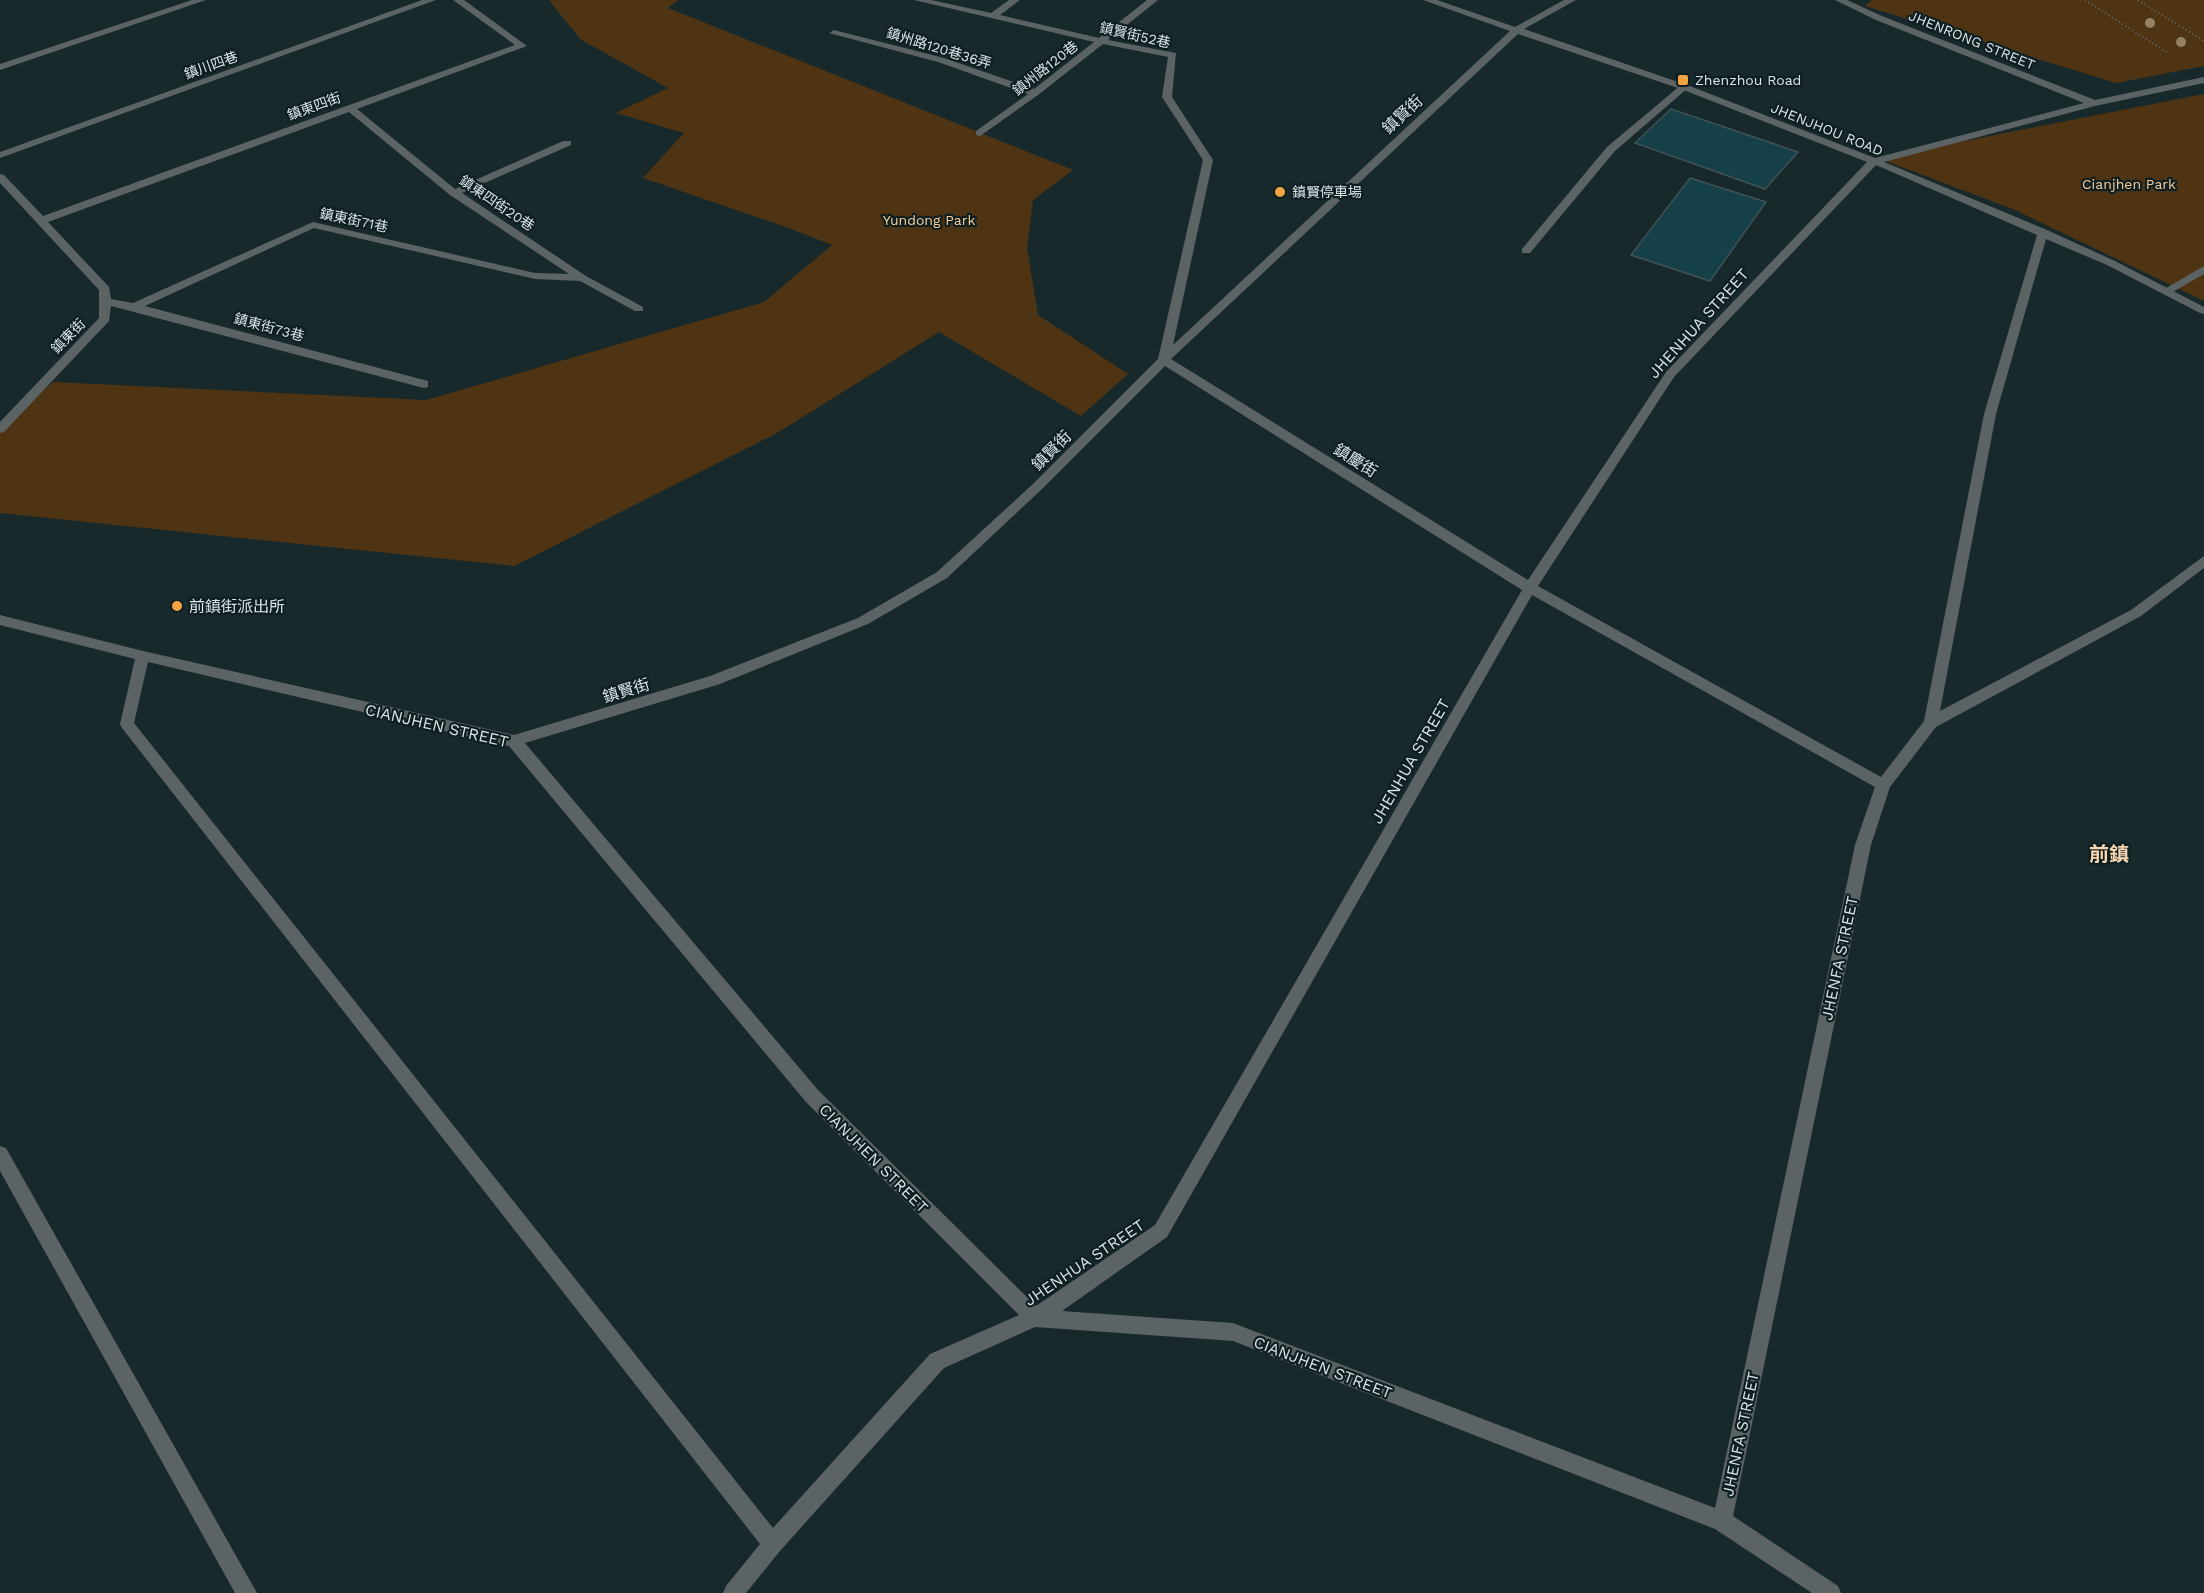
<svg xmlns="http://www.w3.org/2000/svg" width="2204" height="1593" font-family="'Work Sans','Noto Sans TC',sans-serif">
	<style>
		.green { fill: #4f3413 }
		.building { fill: #164047; stroke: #3f5255; stroke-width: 1.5 }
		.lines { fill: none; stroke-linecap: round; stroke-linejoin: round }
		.path { stroke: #627073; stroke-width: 2; stroke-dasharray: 1 3; stroke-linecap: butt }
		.lane { fill: #5b6364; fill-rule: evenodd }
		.street { fill: #5b6364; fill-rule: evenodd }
		.tree { fill: #958266 }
		.poi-dot { fill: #f3a442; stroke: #0e1f22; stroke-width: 2 }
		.labels { text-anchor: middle; stroke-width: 4.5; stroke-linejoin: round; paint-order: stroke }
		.far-street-label { font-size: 14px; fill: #dbe5e7; stroke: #0e1f22 }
		.far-poi-label { font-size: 14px; fill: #dbe5e7; stroke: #0e1f22; text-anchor: start }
		.far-park-label { font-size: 14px; fill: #fbcb96; stroke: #0e1f22 }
		.street-label { font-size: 16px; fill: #dbe5e7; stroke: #0e1f22 }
		.poi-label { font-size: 16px; fill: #dbe5e7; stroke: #0e1f22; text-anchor: start }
		.quarter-label { font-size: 20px; font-weight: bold; fill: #f8d7b3; stroke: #0e1f22 }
	</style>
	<rect width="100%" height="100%" fill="#18292c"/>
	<!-- green -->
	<g class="green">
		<path d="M 549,0 L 678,0 L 668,8 L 1073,170 L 1033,200 L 1027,248 L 1038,315 L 1128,374 L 1081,416 L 939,332 L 777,433 L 514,566 L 0,513 L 0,428 L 53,382 L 426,400 L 764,302 L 832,245 L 789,228 L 643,178 L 684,133 L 616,113 L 668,88 L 580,39 Z"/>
		<path d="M 1872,0 L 2204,0 L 2204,66 L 2116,83 L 1865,6 Z"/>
		<path d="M 2204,94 L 2204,301 L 2015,210 L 1878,158 Z"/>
	</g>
	<!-- building -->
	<g class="building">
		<path d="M 1671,109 L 1798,152 L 1765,189 L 1635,143 Z"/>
		<path d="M 1690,178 L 1766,202 L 1710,281 L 1631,255 Z"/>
	</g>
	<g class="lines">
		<!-- path -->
		<g class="path">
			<path d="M 2085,0 L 2168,53"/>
			<path d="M 2138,0 L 2204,41"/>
		</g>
		<!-- lane -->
		<g class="lane">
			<path d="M 1681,85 L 1689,87 L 1615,151 L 1530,253 L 1522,253 L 1522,249 L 1607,147 Z"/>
			<path d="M 2204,266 L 2204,274 L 2171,293 L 2163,293 L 2161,291 Z"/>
			<path d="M 0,1146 L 6,1148 L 257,1593 L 235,1593 L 0,1171 Z"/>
		</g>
		<!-- street -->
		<g class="street">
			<path d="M 192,0 L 206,0 L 0,70 L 0,64 Z"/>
			<path d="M 422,0 L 436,0 L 0,158 L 0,152 Z"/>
			<path d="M 453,0 L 464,0 L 527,46 L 357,109 L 455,189 L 563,141 L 571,141 L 571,145 L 462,193 L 586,276 L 643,307 L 643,311 L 635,311 L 580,281 L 535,279 L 314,228 L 145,306 L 428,381 L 428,387 L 424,388 L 111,306 L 109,321 L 4,432 L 0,433 L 0,422 L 99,318 L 99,290 L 0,183 L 0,174 L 4,175 L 43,216 L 515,45 ZM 349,112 L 450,195 L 569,274 L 535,273 L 313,222 L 133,303 L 111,299 L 109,287 L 48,222 Z"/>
			<path d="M 914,0 L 931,0 L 991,13 L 1009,0 L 1020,0 L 1000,15 L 1099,38 L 1147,0 L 1158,0 L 1108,40 L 1176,53 L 1172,97 L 1213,160 L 1173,345 L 1510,31 L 1423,0 L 1437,0 L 1515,27 L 1564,0 L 1576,0 L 1524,29 L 1687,85 L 1875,158 L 2084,103 L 1876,20 L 1835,0 L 1847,0 L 1882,16 L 2095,100 L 2204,77 L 2204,83 L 2095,106 L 1884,162 L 2047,230 L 2115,261 L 2204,307 L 2204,314 L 2200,313 L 2107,265 L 2046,239 L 1996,414 L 1940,711 L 2131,610 L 2204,556 L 2204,568 L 2141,616 L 1936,727 L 1890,787 L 1871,845 L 1733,1516 L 1838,1586 L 1841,1593 L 1812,1593 L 1715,1529 L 1233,1341 L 1035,1327 L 944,1368 L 780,1551 L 746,1593 L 723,1593 L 726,1586 L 760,1544 L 122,728 L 120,724 L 135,659 L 0,625 L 0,615 L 143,651 L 514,735 L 710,676 L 858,618 L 937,572 L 1034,483 L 1158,359 L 1203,160 L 1162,97 L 1168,57 L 1103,44 L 1038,95 L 980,136 L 976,135 L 976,131 L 1028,94 L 938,62 L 829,33 L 834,30 L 944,58 L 1034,89 L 1094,42 ZM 1518,34 L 1681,89 L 1867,162 L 1666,372 L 1528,580 L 1171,359 ZM 1876,165 L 2037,235 L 1984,414 L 1924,721 L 1881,777 L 1538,586 L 1674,377 ZM 1165,366 L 1522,590 L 1155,1225 L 1036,1306 L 818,1090 L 525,743 L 720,684 L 868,624 L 947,578 L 1042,489 ZM 1532,595 L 1875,787 L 1855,845 L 1715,1508 L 1233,1323 L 1062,1311 L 1167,1237 ZM 148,662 L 509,746 L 806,1102 L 1019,1315 L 930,1354 L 773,1528 L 134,723 Z"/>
		</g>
	</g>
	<!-- trees -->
	<g class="tree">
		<circle cx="2150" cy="23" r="5"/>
		<circle cx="2181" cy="42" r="5"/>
	</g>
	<!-- markers -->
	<g class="poi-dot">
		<rect x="1677" y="74" width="12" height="12" rx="3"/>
		<circle cx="1280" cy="192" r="6"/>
		<circle cx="177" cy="606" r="6"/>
	</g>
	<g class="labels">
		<!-- far-street labels -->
		<g class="far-street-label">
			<text transform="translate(1135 35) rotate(13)" y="5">鎮賢街52巷</text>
			<text transform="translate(1972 40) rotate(22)" y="5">JHENRONG STREET</text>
			<text transform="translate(939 48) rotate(17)" y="5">鎮州路120巷36弄</text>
			<text transform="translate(211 65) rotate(-20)" y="5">鎮川四巷</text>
			<text transform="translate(1045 68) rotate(-38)" y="5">鎮州路120巷</text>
			<text transform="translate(314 106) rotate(-20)" y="5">鎮東四街</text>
			<text transform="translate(1827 129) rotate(22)" y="5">JHENJHOU ROAD</text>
			<text transform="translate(497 203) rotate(34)" y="5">鎮東四街20巷</text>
			<text transform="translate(354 220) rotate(12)" y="5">鎮東街71巷</text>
			<text transform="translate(269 327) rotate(15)" y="5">鎮東街73巷</text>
			<text transform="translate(68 336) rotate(-46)" y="5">鎮東街</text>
		</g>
		<!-- far-poi labels -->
		<g class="far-poi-label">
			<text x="1695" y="85">Zhenzhou Road</text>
			<text x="1292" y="197">鎮賢停車場</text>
		</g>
		<!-- far-park labels -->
		<g class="far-park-label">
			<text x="2129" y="189">Cianjhen Park</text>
			<text x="929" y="225">Yundong Park</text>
		</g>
		<!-- street labels -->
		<g class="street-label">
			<text transform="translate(1402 114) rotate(-43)" y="6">鎮賢街</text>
			<text transform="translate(1698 323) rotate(-48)" y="6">JHENHUA STREET</text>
			<text transform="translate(1051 450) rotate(-45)" y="6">鎮賢街</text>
			<text transform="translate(1356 460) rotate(32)" y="6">鎮慶街</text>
			<text transform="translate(626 690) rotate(-17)" y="6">鎮賢街</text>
			<text transform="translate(437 725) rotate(13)" y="6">CIANJHEN STREET</text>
			<text transform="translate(1410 761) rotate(-60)" y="6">JHENHUA STREET</text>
			<text transform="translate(1839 958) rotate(-78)" y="6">JHENFA STREET</text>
			<text transform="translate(874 1158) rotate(45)" y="6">CIANJHEN STREET</text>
			<text transform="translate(1084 1262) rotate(-34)" y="6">JHENHUA STREET</text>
			<text transform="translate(1323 1367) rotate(21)" y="6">CIANJHEN STREET</text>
			<text transform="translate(1740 1434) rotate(-78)" y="6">JHENFA STREET</text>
		</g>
		<!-- poi labels -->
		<g class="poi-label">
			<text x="189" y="612">前鎮街派出所</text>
		</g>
		<!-- quarter labels -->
		<g class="quarter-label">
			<text x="2109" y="861">前鎮</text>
		</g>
	</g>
</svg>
